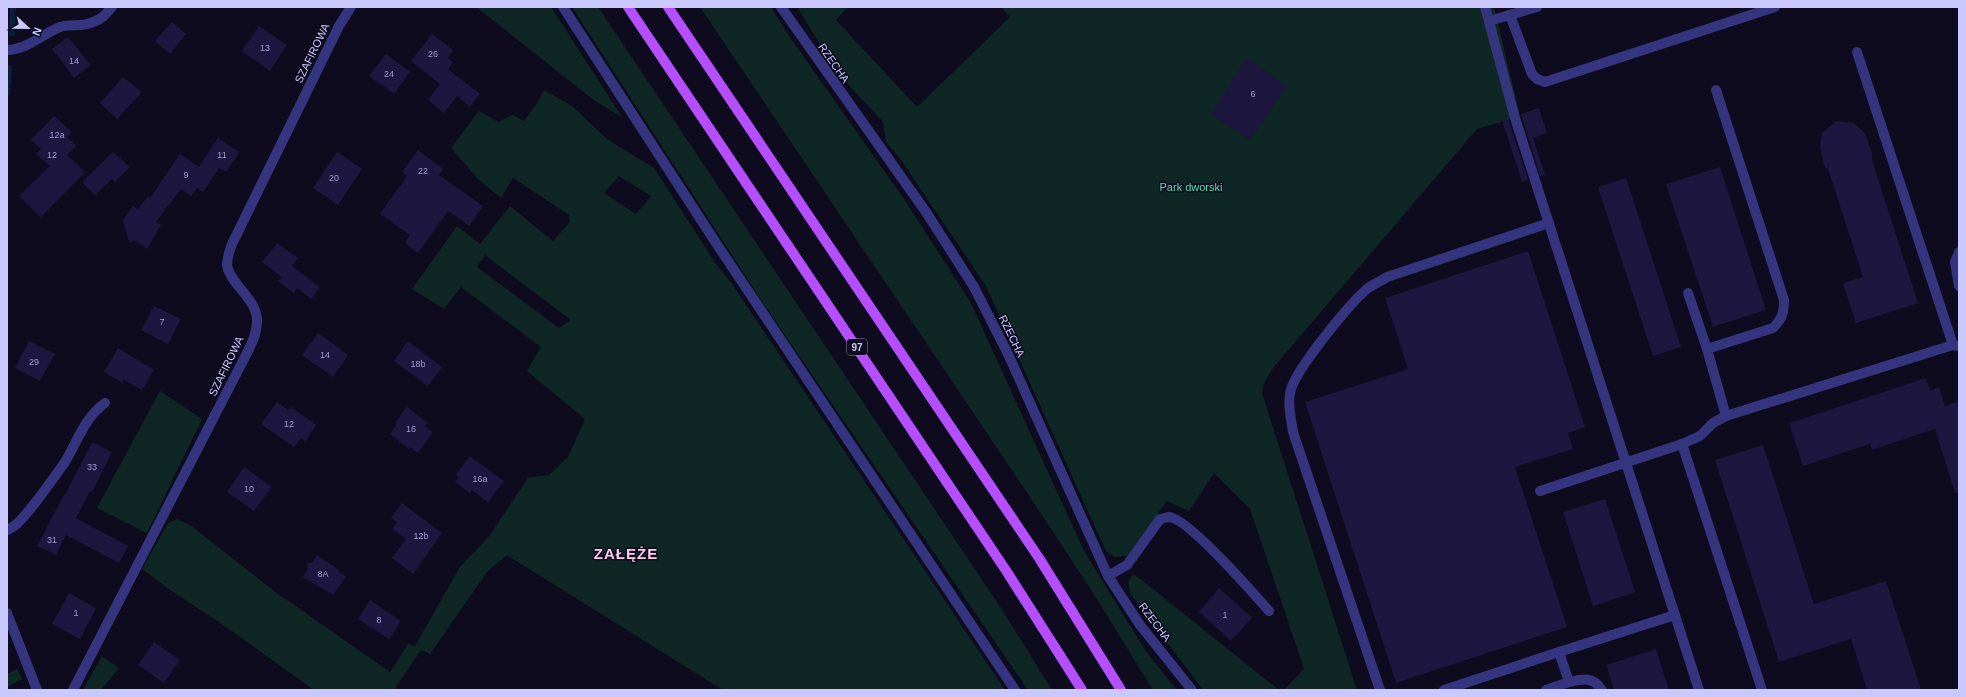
<svg xmlns="http://www.w3.org/2000/svg" width="1966" height="697" font-family="Helvetica,sans-serif">
	<style>
		.green { fill: #0e2725; fill-rule: evenodd }
		.lines { fill: none; stroke-linecap: round; stroke-linejoin: round }
		.stream { stroke: #091f3e; stroke-width: 6 }
		.building { fill: #1d163e }
		.minor { stroke: #34357e; stroke-width: 10 }
		.major { stroke: #b54eff; stroke-width: 10 }
		.labels { text-anchor: middle; stroke-width: 3; stroke-linejoin: round; paint-order: stroke }
		.number-label { font-size: 9px; fill: #a09bcf }
		.shield { fill: #0d0b1d; stroke: #928fbb; stroke-width: 1 }
		.shield-label { font-size: 10px; font-weight: bold; fill: #cbc7ff }
		.street-label { font-size: 11px; fill: #cbc7ff; stroke: #0d0b1d }
		.park-label { font-size: 11px; fill: #50e1b7; stroke: #0d0b1d }
		.district-label { font-size: 15px; font-weight: bold; letter-spacing: 1px; fill: #ffc9ee; stroke: #0d0b1d }
	</style>
	<rect width="100%" height="100%" fill="#0d0b1d"/>
	<!-- green -->
	<g class="green">
		<path d="M 476,7 L 551,7 L 622,117 L 595,101 Z"/>
		<path d="M 572,7 L 598,7 L 911,474 L 1001,608 L 1052,690 L 1028,690 L 765,306 Z"/>
		<path d="M 700,7 L 771,7 L 789,36 L 904,199 L 971,303 L 1084,551 L 1147,653 L 1177,690 L 1153,690 L 1095,596 L 1040,512 Z"/>
		<path d="M 797,7 L 848,7 L 836,20 L 917,107 L 1010,17 L 1001,7 L 1494,7 L 1520,116 L 1477,129 L 1273,368 L 1264,383 L 1262,393 L 1357,690 L 1284,690 L 1304,669 L 1250,509 L 1214,473 L 1189,511 L 1167,501 L 1127,556 L 1114,557 L 1106,551 L 986,286 L 901,160 L 886,142 L 883,122 L 840,76 Z"/>
		<path d="M 544,90 L 572,106 L 607,139 L 654,168 L 714,261 L 732,284 L 1005,690 L 723,690 L 507,555 L 487,572 L 430,654 L 421,650 L 394,690 L 314,690 L 222,624 L 170,590 L 142,569 L 168,523 L 177,519 L 190,525 L 274,591 L 390,672 L 408,644 L 415,646 L 460,567 L 490,535 L 528,478 L 549,475 L 568,457 L 585,419 L 527,371 L 541,347 L 461,287 L 444,309 L 412,289 L 457,226 L 480,244 L 510,206 L 553,241 L 570,222 L 569,215 L 513,178 L 501,198 L 478,179 L 451,148 L 479,111 L 498,122 L 513,115 L 524,121 L 538,102 ZM 619,176 L 651,196 L 636,214 L 604,193 ZM 485,255 L 571,320 L 559,328 L 477,267 Z"/>
		<path d="M 160,391 L 202,419 L 147,533 L 97,508 Z"/>
		<path d="M 1133,574 L 1143,581 L 1279,690 L 1203,690 L 1131,595 L 1128,582 Z"/>
		<path d="M 102,656 L 119,668 L 101,690 L 83,690 Z"/>
		<path d="M 17,669 L 22,679 L 7,687 L 7,674 Z"/>
	</g>
	<g class="lines">
		<!-- stream -->
		<g class="stream">
			<path d="M 12,33 L 13,7"/>
			<path d="M 7,93 L 9,68"/>
		</g>
	</g>
	<!-- building -->
	<g class="building">
		<path d="M 172,22 L 186,34 L 170,54 L 155,41 Z"/>
		<path d="M 259,26 L 287,45 L 270,71 L 242,51 Z"/>
		<path d="M 432,34 L 453,50 L 448,58 L 453,62 L 448,69 L 480,94 L 470,107 L 457,96 L 444,113 L 428,100 L 440,84 L 411,61 Z"/>
		<path d="M 68,37 L 91,65 L 74,78 L 52,49 Z"/>
		<path d="M 386,54 L 410,72 L 394,94 L 369,76 Z"/>
		<path d="M 1247,58 L 1287,86 L 1250,140 L 1211,114 Z"/>
		<path d="M 123,77 L 142,92 L 117,119 L 100,103 Z"/>
		<path d="M 1539,108 L 1547,133 L 1533,138 L 1545,175 L 1540,176 L 1521,114 Z"/>
		<path d="M 54,116 L 72,132 L 67,137 L 76,146 L 67,155 L 85,172 L 41,217 L 19,196 L 50,166 L 36,154 L 41,149 L 31,140 Z"/>
		<path d="M 1508,118 L 1528,180 L 1522,182 L 1502,120 Z"/>
		<path d="M 1836,121 L 1854,123 L 1865,133 L 1872,153 L 1872,160 L 1918,303 L 1856,323 L 1843,283 L 1863,277 L 1828,169 L 1825,168 L 1820,147 L 1822,133 Z"/>
		<path d="M 218,138 L 239,152 L 226,172 L 219,168 L 203,192 L 197,188 L 191,196 L 181,189 L 156,222 L 161,225 L 147,249 L 136,241 L 129,242 L 123,220 L 133,206 L 138,209 L 148,196 L 150,198 L 180,154 L 199,167 Z"/>
		<path d="M 418,150 L 443,169 L 439,175 L 483,206 L 469,226 L 448,211 L 418,253 L 405,243 L 410,235 L 380,214 L 407,176 L 402,172 Z"/>
		<path d="M 113,152 L 130,167 L 115,182 L 112,179 L 95,195 L 82,182 Z"/>
		<path d="M 337,152 L 362,169 L 338,205 L 313,188 Z"/>
		<path d="M 1720,167 L 1766,310 L 1713,327 L 1666,184 Z"/>
		<path d="M 1626,178 L 1681,347 L 1653,356 L 1598,187 Z"/>
		<path d="M 277,243 L 298,258 L 292,266 L 320,287 L 311,299 L 297,288 L 294,293 L 278,281 L 282,277 L 262,262 Z"/>
		<path d="M 1528,251 L 1585,427 L 1568,433 L 1573,449 L 1515,467 L 1567,627 L 1396,683 L 1305,402 L 1408,369 L 1385,298 Z"/>
		<path d="M 154,306 L 181,319 L 168,344 L 141,330 Z"/>
		<path d="M 318,333 L 348,355 L 333,377 L 302,355 Z"/>
		<path d="M 29,341 L 55,354 L 40,381 L 15,368 Z"/>
		<path d="M 408,341 L 442,367 L 428,386 L 394,361 Z"/>
		<path d="M 118,348 L 154,370 L 142,390 L 124,380 L 122,383 L 104,372 Z"/>
		<path d="M 1926,378 L 1930,391 L 1939,387 L 1945,406 L 1959,401 L 1959,492 L 1955,493 L 1935,429 L 1872,450 L 1870,444 L 1803,466 L 1789,423 Z"/>
		<path d="M 277,402 L 288,410 L 291,407 L 316,425 L 305,441 L 301,438 L 294,447 L 261,424 Z"/>
		<path d="M 407,407 L 428,423 L 425,426 L 433,432 L 418,453 L 410,447 L 409,449 L 390,434 L 397,424 L 395,423 Z"/>
		<path d="M 92,442 L 112,452 L 92,492 L 90,491 L 76,518 L 128,546 L 119,563 L 66,535 L 56,555 L 37,546 L 64,495 L 65,495 Z"/>
		<path d="M 1763,445 L 1814,604 L 1886,581 L 1921,690 L 1867,690 L 1851,639 L 1779,662 L 1715,460 Z"/>
		<path d="M 470,456 L 504,481 L 488,502 L 472,490 L 470,493 L 455,482 L 459,477 L 456,474 Z"/>
		<path d="M 244,467 L 272,487 L 254,511 L 227,492 Z"/>
		<path d="M 1605,499 L 1635,592 L 1593,606 L 1563,512 Z"/>
		<path d="M 402,503 L 442,533 L 413,574 L 392,558 L 406,539 L 392,529 L 397,522 L 391,518 Z"/>
		<path d="M 317,555 L 339,570 L 338,571 L 346,577 L 333,595 L 303,577 L 308,569 L 307,564 L 312,562 Z"/>
		<path d="M 1219,588 L 1252,618 L 1231,641 L 1199,612 Z"/>
		<path d="M 69,593 L 96,608 L 80,639 L 52,624 Z"/>
		<path d="M 370,600 L 401,621 L 389,639 L 358,619 Z"/>
		<path d="M 154,642 L 180,660 L 164,683 L 138,665 Z"/>
		<path d="M 1656,649 L 1669,690 L 1614,690 L 1606,665 Z"/>
	</g>
	<g class="lines">
		<!-- minor -->
		<g class="minor">
			<path d="M 563,7 L 716,243 L 1015,690"/>
			<path d="M 781,7 L 926,212 L 974,287 L 1008,354 L 1108,576 L 1140,625 L 1192,690"/>
			<path d="M 1485,7 L 1515,118 L 1699,690"/>
			<path d="M 1510,15 L 1532,74 L 1537,79 L 1545,82 L 1775,7"/>
			<path d="M 1489,21 L 1537,7"/>
			<path d="M 7,50 C 27,50 42,34 60,27 C 70,24 83,27 93,22 C 102,19 106,14 112,7"/>
			<path d="M 1857,52 L 1953,345"/>
			<path d="M 1959,252 L 1955,262 L 1959,286"/>
			<path d="M 1688,293 L 1707,349 L 1726,416"/>
			<path d="M 1707,349 L 1773,328 C 1782,319 1784,313 1784,300 L 1716,90"/>
			<path d="M 1682,444 L 1762,690"/>
			<path d="M 1540,491 L 1682,444 L 1700,436 L 1713,423 L 1726,416 L 1953,345 L 1959,346"/>
			<path d="M 7,530 C 15,527 20,521 26,514 C 40,498 53,479 65,462 C 77,442 85,417 105,403"/>
			<path d="M 1108,576 L 1127,565 L 1160,519 C 1163,519 1167,517 1169,517 C 1188,518 1254,594 1269,611"/>
			<path d="M 7,613 L 37,690"/>
			<path d="M 73,690 L 247,353 C 252,343 257,333 257,321 C 258,300 229,283 227,265 C 227,257 230,250 232,244 L 339,26 L 351,7"/>
			<path d="M 1380,690 L 1293,432 C 1291,418 1287,403 1291,389 C 1298,367 1349,304 1368,288 C 1374,284 1381,281 1387,277 L 1549,223"/>
			<path d="M 1444,690 L 1559,652"/>
			<path d="M 1546,690 L 1569,682"/>
			<path d="M 1602,690 C 1593,676 1582,679 1569,682 L 1559,652 L 1675,615"/>
		</g>
		<!-- major -->
		<g class="major">
			<path d="M 628,7 L 1007,572 L 1082,690"/>
			<path d="M 668,7 L 1039,558 L 1121,690"/>
		</g>
	</g>
	<g class="labels">
		<!-- number labels -->
		<g class="number-label">
			<text x="265" y="51">13</text>
			<text x="433" y="57">26</text>
			<text x="74" y="64">14</text>
			<text x="389" y="77">24</text>
			<text x="1253" y="97">6</text>
			<text x="57" y="138">12a</text>
			<text x="52" y="158">12</text>
			<text x="222" y="158">11</text>
			<text x="423" y="174">22</text>
			<text x="186" y="178">9</text>
			<text x="334" y="181">20</text>
			<text x="162" y="325">7</text>
			<text x="325" y="358">14</text>
			<text x="34" y="365">29</text>
			<text x="418" y="367">18b</text>
			<text x="289" y="427">12</text>
			<text x="411" y="432">16</text>
			<text x="92" y="470">33</text>
			<text x="480" y="482">16a</text>
			<text x="249" y="492">10</text>
			<text x="421" y="539">12b</text>
			<text x="52" y="543">31</text>
			<text x="323" y="577">8A</text>
			<text x="76" y="616">1</text>
			<text x="1225" y="618">1</text>
			<text x="379" y="623">8</text>
		</g>
		<!-- shield labels -->
		<rect class="shield" x="847" y="339" width="20" height="16" rx="3"/>
		<g class="shield-label">
			<text x="857" y="351">97</text>
		</g>
		<!-- street labels -->
		<g class="street-label">
			<text transform="translate(312 53) rotate(-64)" y="4">SZAFIROWA</text>
			<text transform="translate(834 63) rotate(55)" y="4">RZECHA</text>
			<text transform="translate(1012 336) rotate(64)" y="4">RZECHA</text>
			<text transform="translate(226 366) rotate(-64)" y="4">SZAFIROWA</text>
			<text transform="translate(1155 622) rotate(53)" y="4">RZECHA</text>
		</g>
		<!-- park labels -->
		<g class="park-label">
			<text x="1191" y="191">Park dworski</text>
		</g>
		<!-- district labels -->
		<g class="district-label">
			<text x="626" y="559">ZAŁĘŻE</text>
		</g>
	</g>
	<!-- border -->
	<rect width="1966" height="697" fill="none" stroke="#cbc7ff" stroke-width="16"/>
	<!-- north arrow -->
	<g transform="translate(28 28) rotate(112)" stroke="#0d0b1d" stroke-width="3" paint-order="stroke">
	<path d="M0-3L7 15L0 10L-7 15Z" fill="#cbc7ff"/>
	<text y="-6" font-size="11" font-weight="bold" text-anchor="middle" fill="#cbc7ff">N</text>
	</g>
</svg>
